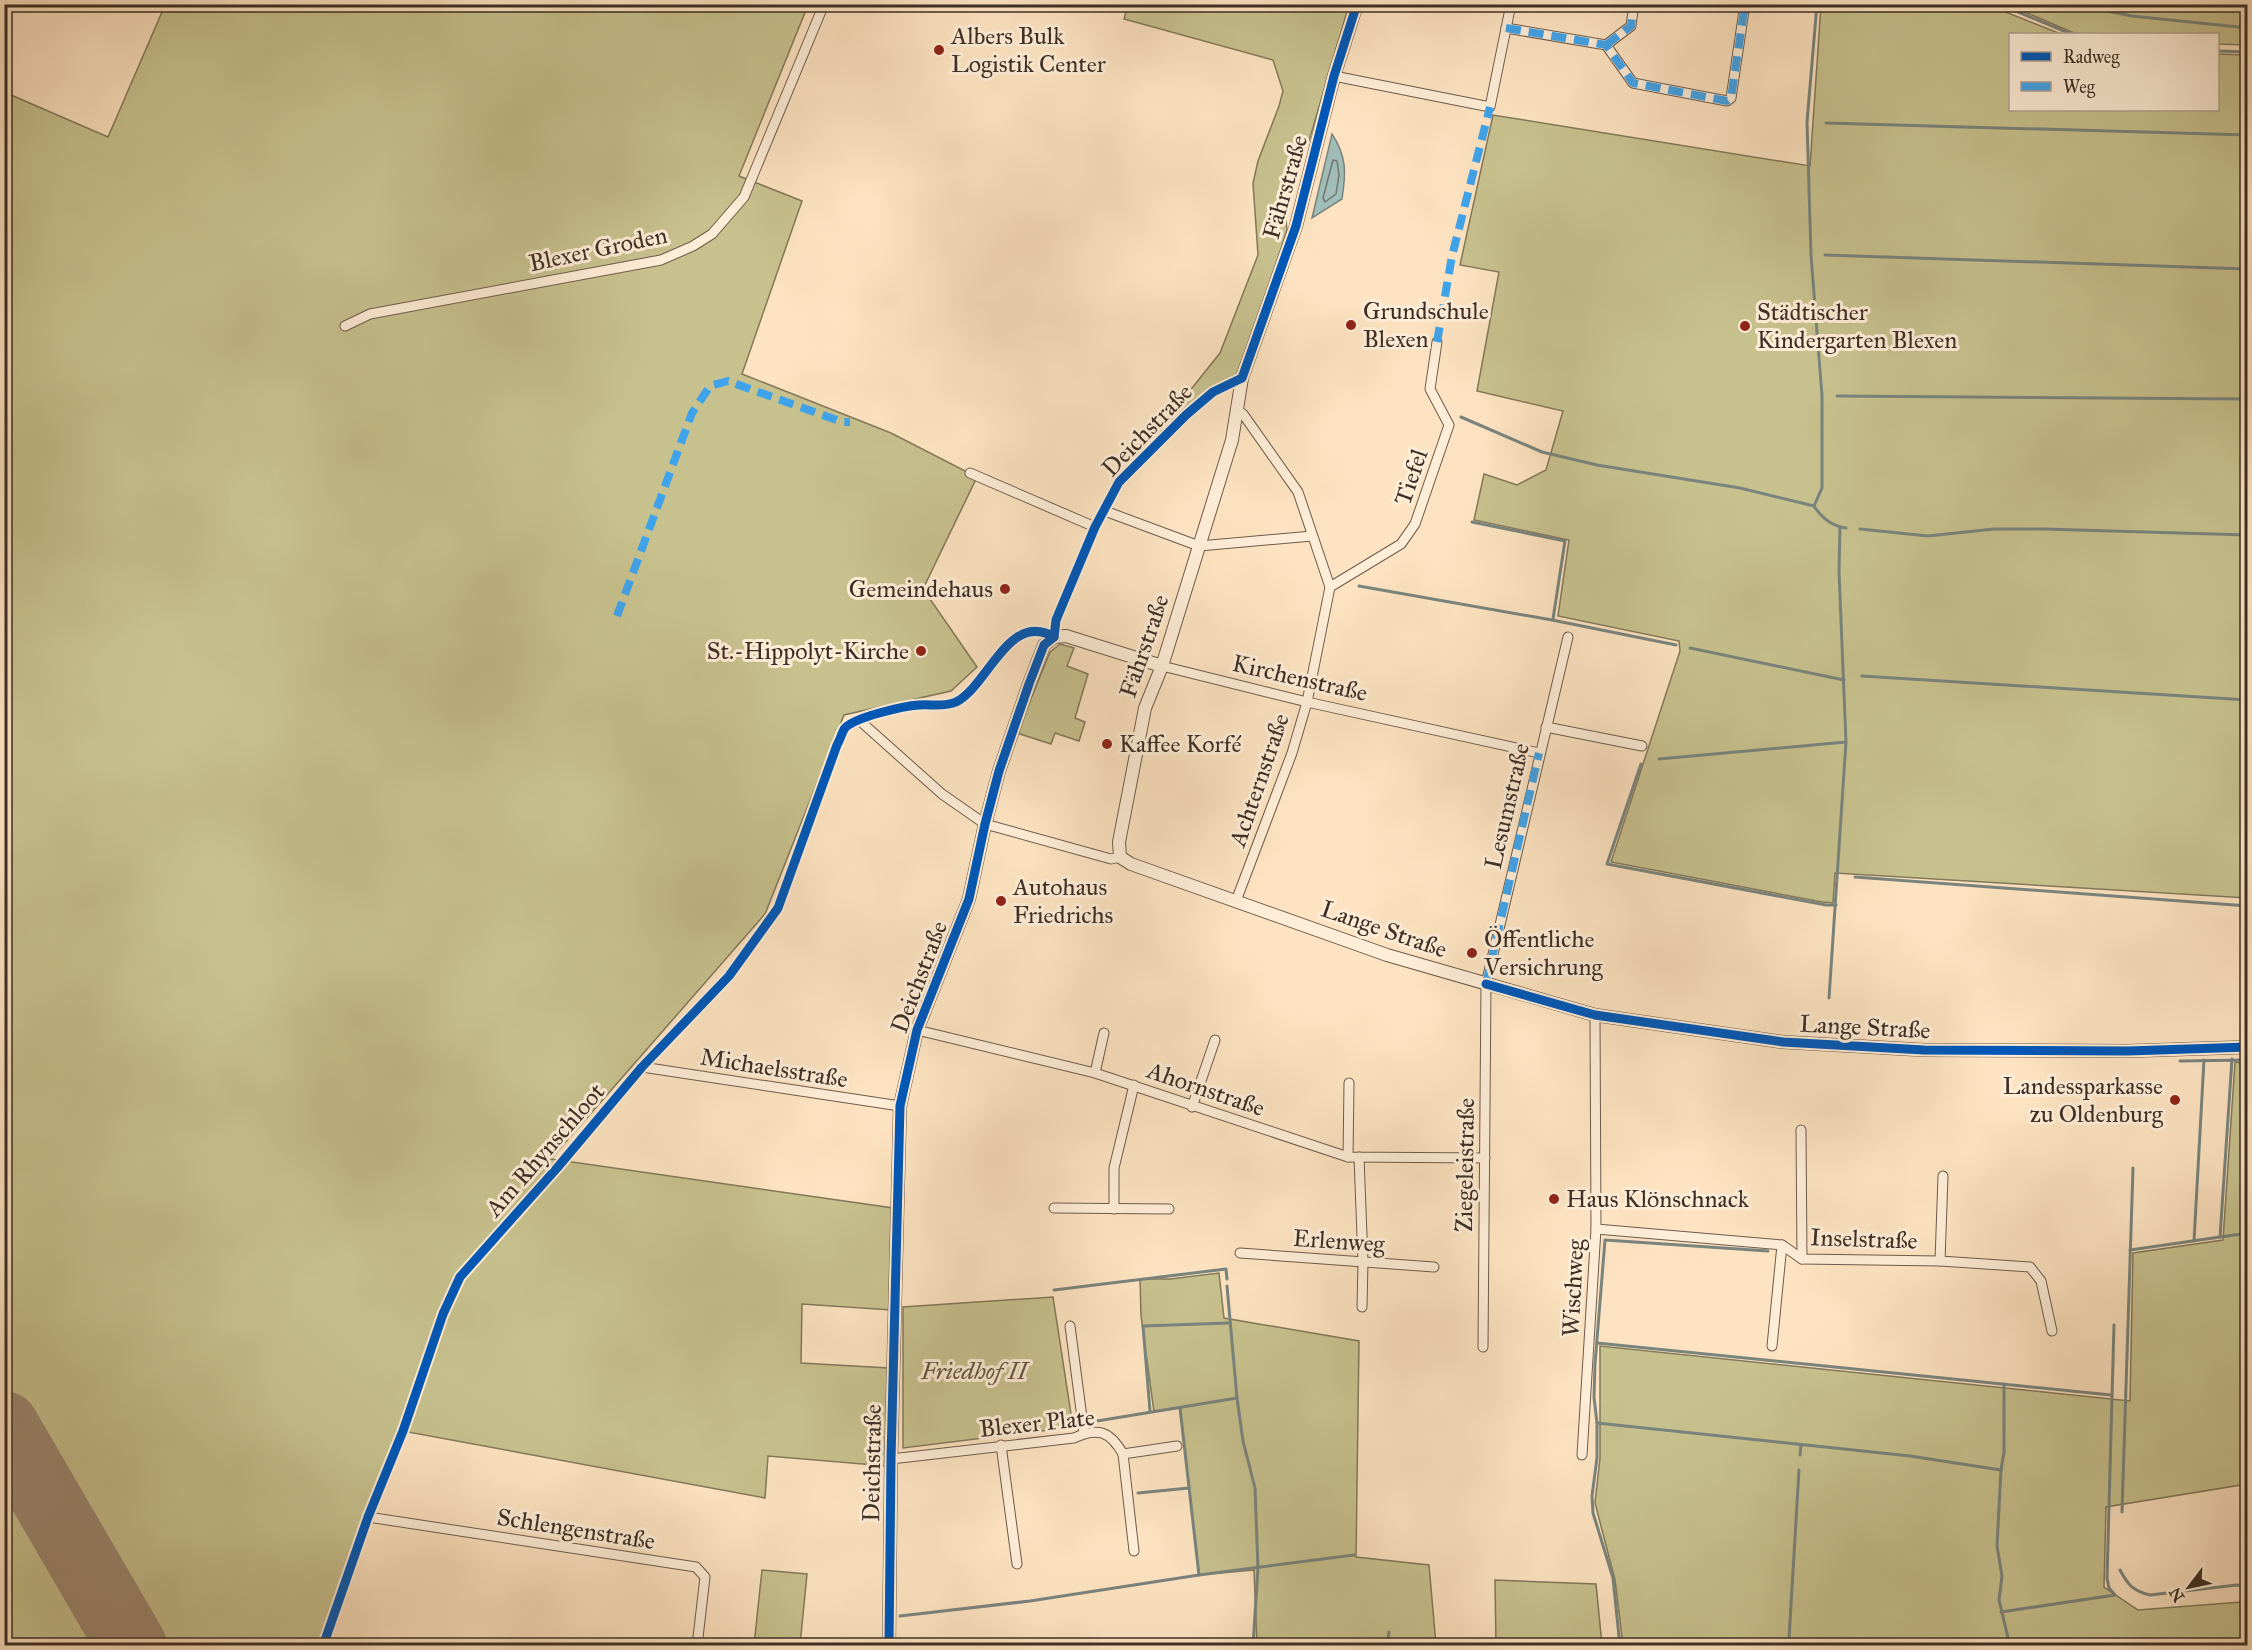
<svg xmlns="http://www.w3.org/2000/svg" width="2252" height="1650" font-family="'IM FELL Great Primer',serif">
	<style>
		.green { fill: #c7c18e; stroke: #82785a; stroke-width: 1.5 }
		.water { fill: #a1bdb8; stroke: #79847d; stroke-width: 1.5 }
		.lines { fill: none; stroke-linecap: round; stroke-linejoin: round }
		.shore { stroke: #6f766e; stroke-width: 1.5 }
		.stream { stroke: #79847d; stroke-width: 3 }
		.runway { stroke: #9d8873; stroke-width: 70 }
		.minor-casing { stroke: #6d5b4c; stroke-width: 11 }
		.tertiary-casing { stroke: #6d5b4c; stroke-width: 14 }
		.minor { stroke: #feedd7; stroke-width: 9 }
		.tertiary { stroke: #feedd7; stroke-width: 12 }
		.quiet { stroke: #3fa3eb; stroke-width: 8; stroke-dasharray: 15 8; stroke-linecap: butt }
		.cycleway-casing { stroke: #feedd7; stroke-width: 13 }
		.cycleway { stroke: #0057b8; stroke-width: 9 }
		.poi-dot { fill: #8f2418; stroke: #feedd7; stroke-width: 2 }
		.labels { text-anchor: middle; stroke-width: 6; stroke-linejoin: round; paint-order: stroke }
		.poi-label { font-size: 24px; fill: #3d2e25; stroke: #feedd7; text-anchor: start }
		.street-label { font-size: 24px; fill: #3d2e25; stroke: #feedd7 }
		.park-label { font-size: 24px; font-style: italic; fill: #60533f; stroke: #feedd7 }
	</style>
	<rect width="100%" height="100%" fill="#fde3c1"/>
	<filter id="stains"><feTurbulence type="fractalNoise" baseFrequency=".00333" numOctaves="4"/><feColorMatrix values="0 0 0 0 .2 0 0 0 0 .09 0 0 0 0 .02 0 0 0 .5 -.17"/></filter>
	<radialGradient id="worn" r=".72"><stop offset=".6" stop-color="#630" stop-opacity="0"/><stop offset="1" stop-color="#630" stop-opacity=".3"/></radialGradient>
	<!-- green -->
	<g class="green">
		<path d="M 165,5 L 808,5 L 739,176 L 802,201 L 742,374 L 891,433 L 977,477 L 923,589 L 977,667 L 951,691 L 844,715 L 765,914 L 551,1159 L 893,1208 L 891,1310 L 802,1304 L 801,1363 L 889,1368 L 886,1466 L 768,1456 L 765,1498 L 403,1431 L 325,1645 L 5,1645 L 4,92 L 108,137 Z"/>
		<path d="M 1128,5 L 1349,5 L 1309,141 L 1291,164 L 1283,193 L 1287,230 L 1264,301 L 1237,374 L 1213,387 L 1178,416 L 1132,463 L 1220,353 L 1258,255 L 1253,183 L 1258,161 L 1279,106 L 1283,91 L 1273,60 L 1124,19 Z"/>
		<path d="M 1821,5 L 1988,5 L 2061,34 L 2010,34 L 2010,110 L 2218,110 L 2218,54 L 2247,55 L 2247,898 L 1835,873 L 1833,903 L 1822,902 L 1611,862 L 1680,651 L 1679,641 L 1558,616 L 1569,540 L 1474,520 L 1484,474 L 1517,485 L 1546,470 L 1563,411 L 1477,391 L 1499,272 L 1460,265 L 1493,115 L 1810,166 Z"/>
		<path d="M 2008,5 L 2247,5 L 2247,45 L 2218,44 L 2218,34 L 2084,34 L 2074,33 Z"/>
		<path d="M 1060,644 L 1074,648 L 1067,666 L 1088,674 L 1075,718 L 1085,722 L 1079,741 L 1055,733 L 1051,744 L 1017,733 L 1050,652 Z"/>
		<path d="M 2235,1062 L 2248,1064 L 2247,1484 L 2106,1507 L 2104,1587 L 2138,1610 L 2241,1602 L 2247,1607 L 2247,1645 L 1623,1645 L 1615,1580 L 1595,1503 L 1600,1458 L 1600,1346 L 2130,1401 L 2133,1253 L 2223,1240 Z"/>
		<path d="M 1219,1273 L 1224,1318 L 1359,1341 L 1356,1557 L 1429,1565 L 1436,1645 L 1257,1645 L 1254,1570 L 1199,1575 L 1180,1408 L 1154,1412 L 1141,1316 L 1140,1279 L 1170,1279 Z"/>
		<path d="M 1053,1297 L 1073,1427 L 903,1448 L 903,1307 Z"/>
		<path d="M 762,1570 L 807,1574 L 800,1645 L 754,1645 Z"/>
		<path d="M 1495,1580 L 1596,1584 L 1602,1645 L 1496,1645 Z"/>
	</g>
	<!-- water -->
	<path class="water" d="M 1332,134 C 1347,157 1346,173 1342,199 L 1312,218 Z"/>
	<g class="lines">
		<!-- shore -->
		<path class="shore" d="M 1333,160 L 1337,161 L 1339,175 L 1336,194 L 1325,202 L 1323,198 Z"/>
		<!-- stream -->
		<g class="stream">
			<path d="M 1999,4 L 2071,34"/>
			<path d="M 2072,4 L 2132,16 L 2248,28"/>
			<path d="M 2218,51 L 2246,52"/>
			<path d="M 1826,123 L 2248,135"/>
			<path d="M 1825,255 L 2248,269"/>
			<path d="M 1837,396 L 2248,399"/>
			<path d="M 1461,417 L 1542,452 L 1597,465 L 1740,488 L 1814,506 C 1821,517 1832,526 1846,528"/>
			<path d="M 1814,506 L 1822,488 L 1822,396 L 1811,255 L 1807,122 L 1817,4"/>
			<path d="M 1472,522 L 1565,541 L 1553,619"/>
			<path d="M 1860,529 L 1928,536 L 1994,529 L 2044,529 L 2248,535"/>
			<path d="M 1359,586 L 1552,620 L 1676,645"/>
			<path d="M 1690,648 L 1844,680"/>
			<path d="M 1862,676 L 2248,700"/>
			<path d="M 1659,759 L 1846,742"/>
			<path d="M 1641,764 L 1607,864 L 1826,905 L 1836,905"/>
			<path d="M 1855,877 L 2248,906"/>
			<path d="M 1829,998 L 1846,742 L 1839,571 L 1840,527"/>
			<path d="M 2180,1061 L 2248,1060"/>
			<path d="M 2220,1237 L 2232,1059"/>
			<path d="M 2194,1241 L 2204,1060"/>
			<path d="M 2130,1250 L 2248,1233"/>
			<path d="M 1227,1286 L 1237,1398 L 1243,1441 L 1255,1488 L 1258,1568 L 1253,1646"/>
			<path d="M 1054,1290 L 1226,1269 L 1227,1279"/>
			<path d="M 1597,1343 L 2111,1395"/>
			<path d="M 2004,1384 L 2004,1452 L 2001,1470 L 1997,1546 L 2002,1576 L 1999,1600 L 2010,1646"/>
			<path d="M 1180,1408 L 1199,1575"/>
			<path d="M 1150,1411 L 1143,1326 L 1229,1323"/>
			<path d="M 1097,1421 L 1237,1398"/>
			<path d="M 1597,1423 L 1910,1456 L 2001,1470"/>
			<path d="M 1800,1455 L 1801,1446"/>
			<path d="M 1138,1493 L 1189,1488"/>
			<path d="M 2122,1512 L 2133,1168"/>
			<path d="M 2120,1570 C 2128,1585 2133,1591 2150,1595 L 2237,1585 L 2248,1586"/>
			<path d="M 2001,1612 L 2115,1595 L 2109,1588 L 2107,1578 L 2114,1325"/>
			<path d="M 900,1616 L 1030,1601 L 1199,1575 L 1354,1555"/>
			<path d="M 1789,1639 L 1799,1470"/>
			<path d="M 1387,1646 L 1389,1632"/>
			<path d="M 1620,1646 L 1613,1578 L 1593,1513 L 1592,1496 L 1597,1458 L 1597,1423 L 1594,1397 L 1595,1364 L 1605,1240 L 1768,1251"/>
			<path d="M 1727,1646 C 1778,1637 1830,1639 1882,1646"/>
		</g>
		<!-- runway -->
		<path class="runway" d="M 4,1426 L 132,1646"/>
		<!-- minor casing -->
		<g class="minor-casing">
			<g id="minor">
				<path d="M 1506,28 L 1606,45 L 1633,83 L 1727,101 L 1731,98 L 1745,4"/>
				<path d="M 1606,45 L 1631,26 L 1634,4"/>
				<path d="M 1334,76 L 1490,107 L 1511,4"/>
				<path d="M 345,326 L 370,314 L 661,260 L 693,246 L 712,234 L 744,197 L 824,4"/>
				<path d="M 970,473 L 1095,527"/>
				<path d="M 1105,511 L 1199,546 L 1312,536"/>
				<path d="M 1330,587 L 1401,544 L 1415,524 L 1449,425 L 1430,389 L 1437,342"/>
				<path d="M 1054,637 L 1056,620 L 1095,527 L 1119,482 L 1186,415 L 1213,392"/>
				<path d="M 1162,666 L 1307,702 L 1539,753"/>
				<path d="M 1546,727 L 1642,746"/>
				<path d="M 1236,901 L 1292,753 L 1307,702 L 1330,587 L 1298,492 L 1243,414 L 1237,410"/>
				<path d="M 917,1030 L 1095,1073 L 1348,1157 L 1485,1158"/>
				<path d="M 642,1067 L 900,1106"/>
				<path d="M 1095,1073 L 1104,1033"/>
				<path d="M 1192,1107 L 1215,1040"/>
				<path d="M 1801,1130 L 1802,1259"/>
				<path d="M 1348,1157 L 1349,1083"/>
				<path d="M 1359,1157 L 1363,1262 L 1362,1307"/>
				<path d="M 1054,1208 L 1169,1209"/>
				<path d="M 1114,1209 L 1114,1168 L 1134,1085"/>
				<path d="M 1596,1229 L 1782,1245 L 1802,1259 L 1940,1261 L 2030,1267 L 2041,1281 L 2052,1331"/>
				<path d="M 1240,1253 L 1434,1267"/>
				<path d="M 1940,1261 L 1943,1176"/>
				<path d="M 1070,1326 L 1084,1433"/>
				<path d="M 1772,1346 L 1782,1245"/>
				<path d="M 1483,1347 L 1486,984 L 1568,637"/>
				<path d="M 1001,1445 L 1017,1564"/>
				<path d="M 1123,1454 L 1134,1551"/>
				<path d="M 1582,1455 L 1596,1229 L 1595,1015"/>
				<path d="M 891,1459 L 1074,1438 C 1098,1427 1110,1431 1123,1454 L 1177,1446"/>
				<path d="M 368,1517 L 696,1567 L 705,1577 L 697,1646"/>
				<path d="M 323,1646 L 368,1517 L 403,1431 L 443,1314 L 460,1277 L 557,1168 L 642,1067 L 729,976 L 778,908 L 837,745 L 846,727 L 859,720 L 942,794 L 985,824 L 1111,859 L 1120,857"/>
			</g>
		</g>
		<!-- tertiary casing -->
		<g class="tertiary-casing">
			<g id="tertiary">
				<path d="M 1357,4 L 1334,76 L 1296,226 L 1242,378 L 1232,440 L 1162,666 L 1145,708 L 1119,842 L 1120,857 L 1131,864 L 1387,955 L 1595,1015 L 1783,1042 L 1924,1050 L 2128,1051 L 2248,1047"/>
				<path d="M 889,1646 L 891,1459 L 900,1106 L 917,1030 L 969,899 L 985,824 L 999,771 L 1029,684 L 1044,645 L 1054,637 L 1066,636 L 1162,666"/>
			</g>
		</g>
		<!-- minor -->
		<use href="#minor" class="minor"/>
		<!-- tertiary -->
		<use href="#tertiary" class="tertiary"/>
		<!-- quiet -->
		<g class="quiet">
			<path d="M 1506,28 L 1606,45 L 1633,83 L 1727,101 L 1731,98 L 1745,4"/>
			<path d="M 1606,45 L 1631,26 L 1634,4"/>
			<path d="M 1437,342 L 1452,256 L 1490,107"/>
			<path d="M 617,616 L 692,413 L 710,386 L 728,381 L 842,422 L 850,422"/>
			<path d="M 1486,984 L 1539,753"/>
		</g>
		<!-- cycleway casing -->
		<g class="cycleway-casing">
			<g id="cycleway">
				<path d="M 1486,984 L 1595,1015 L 1783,1042 L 1924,1050 L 2128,1051 L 2248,1047"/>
				<path d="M 323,1646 L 368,1517 L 403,1431 L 443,1314 L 460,1277 L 557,1168 L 642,1067 L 729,976 L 778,908 L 837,745 C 840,740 842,732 845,728 C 855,717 904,706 919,705 C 931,704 945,707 956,702 C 988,686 1009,610 1054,637"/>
				<path d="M 889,1646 L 891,1459 L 900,1106 L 917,1030 L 969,899 L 985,824 L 999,771 L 1029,684 L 1044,645 L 1054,637 L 1056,620 L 1095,527 L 1119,482 L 1186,415 L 1213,392 L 1242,378 L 1296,226 L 1334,76 L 1357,4"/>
			</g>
		</g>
		<!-- cycleway -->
		<use href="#cycleway" class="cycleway"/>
	</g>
	<!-- markers -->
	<g class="poi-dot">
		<circle cx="939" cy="50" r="6"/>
		<circle cx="1351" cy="325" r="6"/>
		<circle cx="1745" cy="326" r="6"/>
		<circle cx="1005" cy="589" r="6"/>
		<circle cx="921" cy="651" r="6"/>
		<circle cx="1107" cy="744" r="6"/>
		<circle cx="1001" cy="901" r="6"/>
		<circle cx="1472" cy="953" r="6"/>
		<circle cx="2175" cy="1100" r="6"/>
		<circle cx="1554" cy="1199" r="6"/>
	</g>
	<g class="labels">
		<!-- poi labels -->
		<g class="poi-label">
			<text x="951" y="44">Albers Bulk<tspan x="951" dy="28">Logistik Center</tspan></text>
			<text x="1363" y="319">Grundschule<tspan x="1363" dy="28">Blexen</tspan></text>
			<text x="1757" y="320">Städtischer<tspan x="1757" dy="28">Kindergarten Blexen</tspan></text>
			<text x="993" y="597" text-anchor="end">Gemeindehaus</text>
			<text x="909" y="659" text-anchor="end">St.-Hippolyt-Kirche</text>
			<text x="1119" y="752">Kaffee Korfé</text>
			<text x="1013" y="895">Autohaus<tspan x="1013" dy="28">Friedrichs</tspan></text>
			<text x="1484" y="947">Öffentliche<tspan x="1484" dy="28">Versichrung</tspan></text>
			<text x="2163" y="1094" text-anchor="end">Landessparkasse<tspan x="2163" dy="28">zu Oldenburg</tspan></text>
			<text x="1566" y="1207">Haus Klönschnack</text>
		</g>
		<!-- street labels -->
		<g class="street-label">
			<text transform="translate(1285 187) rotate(-74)" y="8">Fährstraße</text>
			<text transform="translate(598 249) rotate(-12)" y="8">Blexer Groden</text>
			<text transform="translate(1147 430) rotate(-46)" y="8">Deichstraße</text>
			<text transform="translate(1411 477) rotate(-71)" y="8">Tiefel</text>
			<text transform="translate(1144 646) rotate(-71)" y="8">Fährstraße</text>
			<text transform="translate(1300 678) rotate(13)" y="8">Kirchenstraße</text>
			<text transform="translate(1259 780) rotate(-71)" y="8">Achternstraße</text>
			<text transform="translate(1507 806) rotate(-77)" y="8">Lesumstraße</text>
			<text transform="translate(1384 929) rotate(19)" y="8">Lange Straße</text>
			<text transform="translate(919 977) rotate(-69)" y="8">Deichstraße</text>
			<text transform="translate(1865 1027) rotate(3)" y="8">Lange Straße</text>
			<text transform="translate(774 1068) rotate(9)" y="8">Michaelsstraße</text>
			<text transform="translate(1206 1089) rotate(19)" y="8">Ahornstraße</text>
			<text transform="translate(545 1150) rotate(-49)" y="8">Am Rhynschloot</text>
			<text transform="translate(1465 1165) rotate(-89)" y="8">Ziegeleistraße</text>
			<text transform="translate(1864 1239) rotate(2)" y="8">Inselstraße</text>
			<text transform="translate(1339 1241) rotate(4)" y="8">Erlenweg</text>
			<text transform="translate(1573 1288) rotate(-87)" y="8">Wischweg</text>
			<text transform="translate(1037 1423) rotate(-6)" y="8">Blexer Plate</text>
			<text transform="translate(872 1463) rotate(-89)" y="8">Deichstraße</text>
			<text transform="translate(576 1529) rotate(9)" y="8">Schlengenstraße</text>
		</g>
		<!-- park labels -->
		<g class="park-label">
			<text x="974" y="1379">Friedhof II</text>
		</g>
	</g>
	<!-- margin -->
	<rect width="2252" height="1650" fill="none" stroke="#fde3c1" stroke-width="24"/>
	<rect x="6" y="6" width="2240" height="1638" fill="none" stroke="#3d2e25" stroke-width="3"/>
	<rect x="12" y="12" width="2228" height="1626" fill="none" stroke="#3d2e25" stroke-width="1.5"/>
	<!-- legend -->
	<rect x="2009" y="33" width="210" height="78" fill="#feedd7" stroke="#b1a190" stroke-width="1.5"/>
	<rect x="2021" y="52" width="30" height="9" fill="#0057b8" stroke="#b1a190" stroke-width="1.5"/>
	<text x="2063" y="63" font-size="18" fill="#3d2e25">Radweg</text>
	<rect x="2021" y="82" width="30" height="9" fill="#3fa3eb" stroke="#b1a190" stroke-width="1.5"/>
	<text x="2063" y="93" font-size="18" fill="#3d2e25">Weg</text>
	<!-- north arrow -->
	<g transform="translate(2189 1587) rotate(238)" stroke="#feedd7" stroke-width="4.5" paint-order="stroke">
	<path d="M0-4.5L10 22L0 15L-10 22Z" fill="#3d2e25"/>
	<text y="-9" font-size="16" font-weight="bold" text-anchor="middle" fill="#3d2e25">N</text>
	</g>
	<rect width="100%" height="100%" filter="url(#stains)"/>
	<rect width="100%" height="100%" fill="url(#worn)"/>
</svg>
